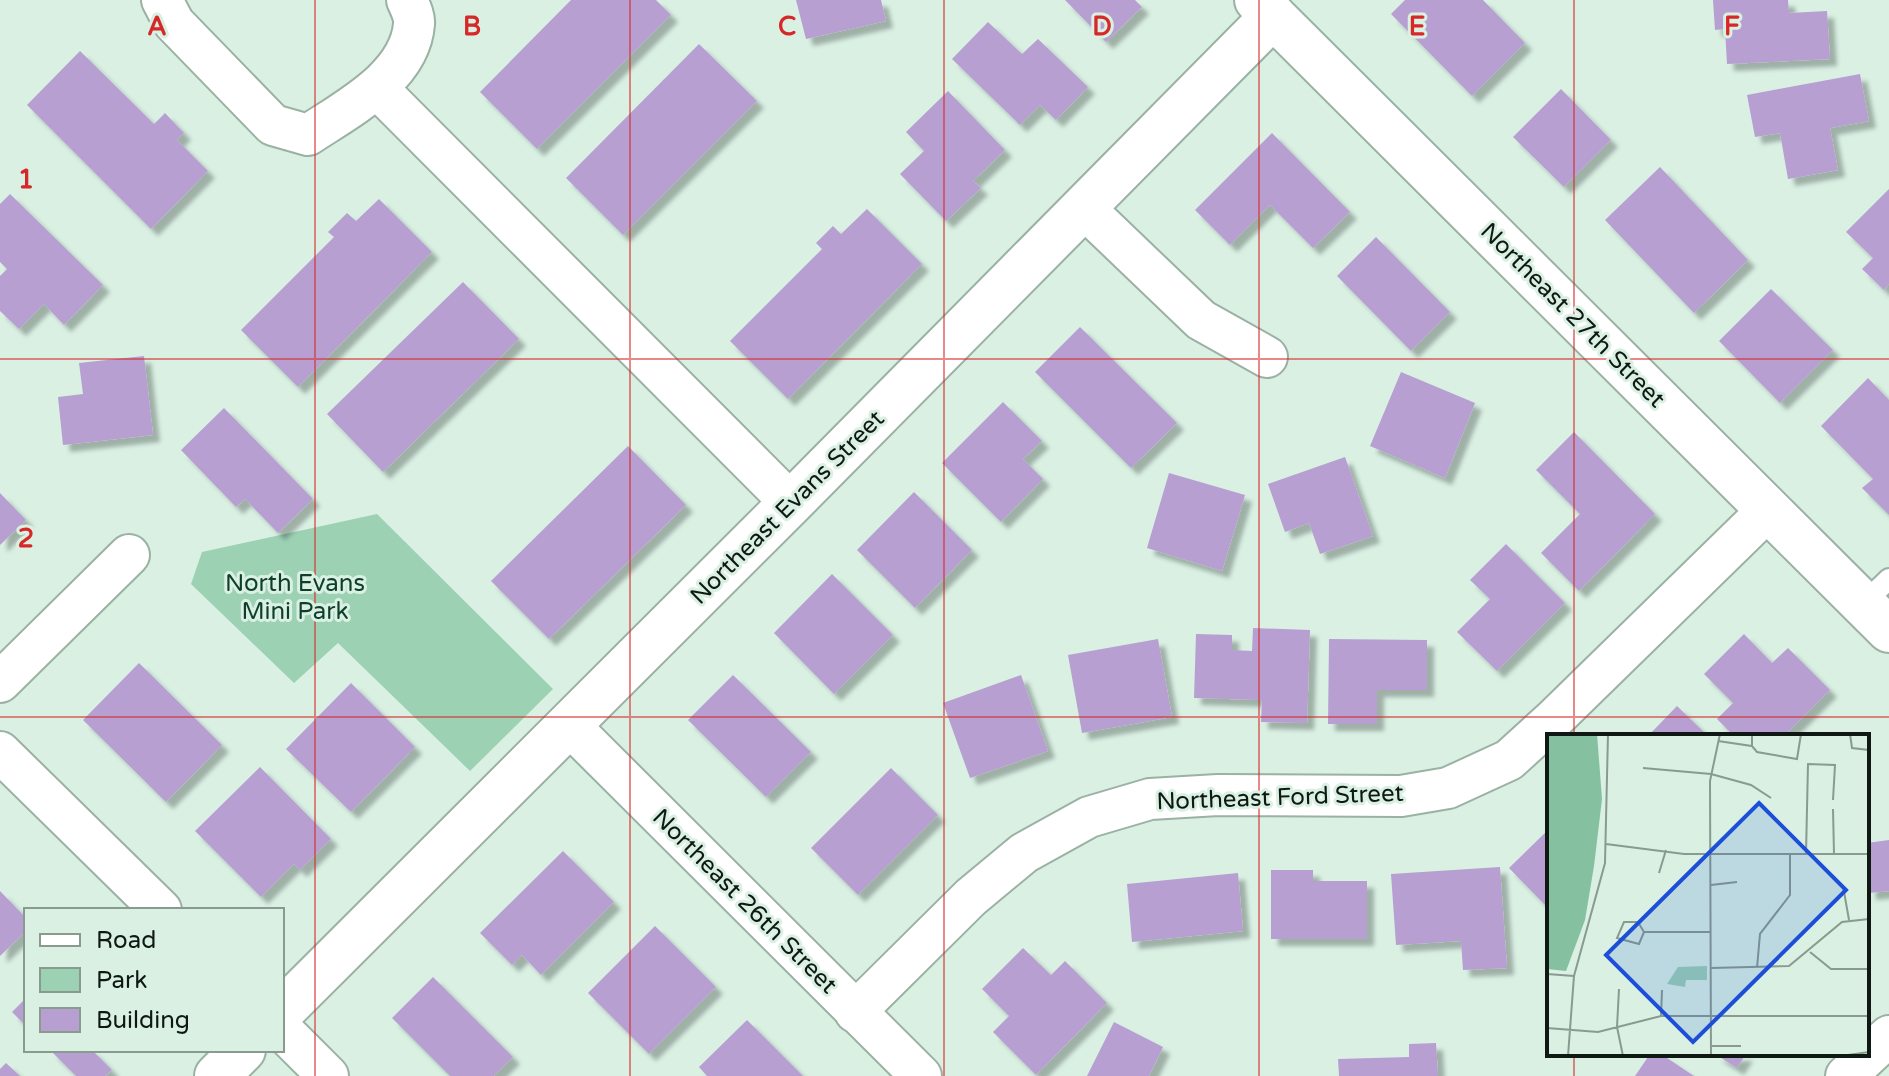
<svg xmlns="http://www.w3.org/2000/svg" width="1889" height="1076" font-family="'Varela Round',sans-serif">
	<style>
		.green { fill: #9cd1b4 }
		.building { fill: #b79fd1; filter: url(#shadow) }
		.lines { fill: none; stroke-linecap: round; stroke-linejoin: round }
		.service-casing { stroke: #9ab1a4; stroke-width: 24 }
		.minor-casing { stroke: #9ab1a4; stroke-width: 44 }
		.tertiary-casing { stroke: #9ab1a4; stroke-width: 48 }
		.service { stroke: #fff; stroke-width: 20 }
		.minor { stroke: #fff; stroke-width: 40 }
		.tertiary { stroke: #fff; stroke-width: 44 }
		.grid { fill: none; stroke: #d62828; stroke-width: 2; stroke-opacity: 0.55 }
		.labels { text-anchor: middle; stroke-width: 6; stroke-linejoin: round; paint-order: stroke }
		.street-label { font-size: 24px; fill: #101813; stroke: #d9f0e3 }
		.park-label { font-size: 24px; fill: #0e3f2a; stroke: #d9f0e3 }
		.inset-road { fill: none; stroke: #899a90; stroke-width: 2 }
		.view { fill: #1d4ed8; fill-opacity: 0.15; stroke: #1d4ed8; stroke-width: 4 }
		.inset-edge { fill: none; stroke: #101813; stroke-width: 4 }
		.grid-label { font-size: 26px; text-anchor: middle; font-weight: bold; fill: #d62828; stroke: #d9f0e3; stroke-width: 6; stroke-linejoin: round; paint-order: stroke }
	</style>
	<defs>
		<filter id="shadow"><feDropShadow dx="7" dy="7" stdDeviation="2" flood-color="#0004"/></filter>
	</defs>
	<rect width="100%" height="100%" fill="#d9f0e3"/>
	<!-- green -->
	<path class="green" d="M 377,514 L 553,689 L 470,771 L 338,643 L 294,683 L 191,584 L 202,552 Z"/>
	<!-- building -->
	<g class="building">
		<path d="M 571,0 L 656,0 L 671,15 L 537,149 L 480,92 Z"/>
		<path d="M 796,0 L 881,0 L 886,21 L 806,39 Z"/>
		<path d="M 1065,0 L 1135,0 L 1142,7 L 1106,42 Z"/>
		<path d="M 1405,0 L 1483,0 L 1525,43 L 1472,96 L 1391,14 Z"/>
		<path d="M 1713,0 L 1788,0 L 1789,13 L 1827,11 L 1830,59 L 1727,64 L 1725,29 L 1715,30 Z"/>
		<path d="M 988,22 L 1022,54 L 1038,39 L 1088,87 L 1056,120 L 1040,105 L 1020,125 L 952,59 Z"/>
		<path d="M 699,44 L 757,101 L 623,235 L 566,178 Z"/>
		<path d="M 80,51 L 154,124 L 165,113 L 184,133 L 177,140 L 208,171 L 151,229 L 27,105 Z"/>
		<path d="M 1860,74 L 1869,121 L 1830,128 L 1838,170 L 1788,179 L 1780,133 L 1755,137 L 1747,95 Z"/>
		<path d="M 1561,89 L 1611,140 L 1564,187 L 1513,137 Z"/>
		<path d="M 948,91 L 1005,150 L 973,181 L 981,188 L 946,221 L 900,174 L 924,151 L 906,132 Z"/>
		<path d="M 1272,133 L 1350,212 L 1313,248 L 1270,205 L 1230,245 L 1195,210 Z"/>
		<path d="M 1660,167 L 1748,260 L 1694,313 L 1605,220 Z"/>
		<path d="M 1889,189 L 1889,284 L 1884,290 L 1862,269 L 1873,258 L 1846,232 Z"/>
		<path d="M 10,194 L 103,285 L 64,325 L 44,304 L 19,329 L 0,311 L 0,276 L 7,269 L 0,262 L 0,204 Z"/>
		<path d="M 379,199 L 432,252 L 298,387 L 241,330 L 334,237 L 328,232 L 347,213 L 356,221 Z"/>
		<path d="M 867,209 L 922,264 L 788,399 L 730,341 L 822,249 L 816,243 L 833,226 L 841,234 Z"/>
		<path d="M 1376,237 L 1450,312 L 1411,351 L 1337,276 Z"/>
		<path d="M 463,282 L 519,339 L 383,472 L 327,414 Z"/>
		<path d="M 1771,289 L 1833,350 L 1780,403 L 1719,341 Z"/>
		<path d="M 1080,327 L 1177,423 L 1131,468 L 1035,372 Z"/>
		<path d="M 144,356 L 153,435 L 63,445 L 58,397 L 83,394 L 79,363 Z"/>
		<path d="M 1401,372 L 1475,403 L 1445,478 L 1370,446 Z"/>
		<path d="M 1868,378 L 1889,400 L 1889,515 L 1862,488 L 1873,479 L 1821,426 Z"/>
		<path d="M 1003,402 L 1042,441 L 1023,459 L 1043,479 L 1001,522 L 942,463 Z"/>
		<path d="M 224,408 L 313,499 L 278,533 L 245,499 L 236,507 L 181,450 Z"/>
		<path d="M 1574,432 L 1655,514 L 1579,591 L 1541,553 L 1580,514 L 1536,470 Z"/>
		<path d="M 628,446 L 686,505 L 549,639 L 491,581 Z"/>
		<path d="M 1345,457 L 1373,536 L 1320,554 L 1309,523 L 1285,532 L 1268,484 Z"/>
		<path d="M 1169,473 L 1245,495 L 1222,571 L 1147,548 Z"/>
		<path d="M 914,492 L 972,550 L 915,608 L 857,550 Z"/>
		<path d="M 0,493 L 26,520 L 0,545 Z"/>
		<path d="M 1506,544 L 1565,603 L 1497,671 L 1457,632 L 1490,599 L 1470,580 Z"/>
		<path d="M 832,574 L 893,635 L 834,694 L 774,633 Z"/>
		<path d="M 1253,628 L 1310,630 L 1307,723 L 1261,722 L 1262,700 L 1194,698 L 1196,634 L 1232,635 L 1232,650 L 1252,651 Z"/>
		<path d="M 1744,634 L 1772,663 L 1788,648 L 1830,690 L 1784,736 L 1734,736 L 1717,719 L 1733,703 L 1704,674 Z"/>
		<path d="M 1158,639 L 1172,717 L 1082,733 L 1068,655 Z"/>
		<path d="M 1329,639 L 1427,640 L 1427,690 L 1377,690 L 1377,724 L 1328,724 Z"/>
		<path d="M 139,663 L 222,745 L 166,802 L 83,720 Z"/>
		<path d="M 733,675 L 811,752 L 766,797 L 688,720 Z"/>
		<path d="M 1021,675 L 1048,751 L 970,778 L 943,703 Z"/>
		<path d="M 351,683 L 415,747 L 351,812 L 286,749 Z"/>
		<path d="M 1677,706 L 1708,736 L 1648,736 Z"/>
		<path d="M 260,767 L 331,839 L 300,870 L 294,864 L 261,897 L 195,831 Z"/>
		<path d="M 891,768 L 938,815 L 858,895 L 811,848 Z"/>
		<path d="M 1549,829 L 1549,909 L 1509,868 Z"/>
		<path d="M 1889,840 L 1889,891 L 1869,893 L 1867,843 Z"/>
		<path d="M 563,851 L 614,902 L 541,975 L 522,955 L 512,965 L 480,933 Z"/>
		<path d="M 1500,867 L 1507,968 L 1463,970 L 1461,941 L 1396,945 L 1391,874 Z"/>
		<path d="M 1271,870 L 1313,870 L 1313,881 L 1367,881 L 1367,939 L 1271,939 Z"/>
		<path d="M 1238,873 L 1243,931 L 1132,942 L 1127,884 Z"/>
		<path d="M 0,891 L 26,918 L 26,931 L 0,956 Z"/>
		<path d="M 655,926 L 716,987 L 649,1054 L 588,993 Z"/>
		<path d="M 1023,948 L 1051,975 L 1065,961 L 1107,1003 L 1036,1075 L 993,1032 L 1009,1016 L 982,989 Z"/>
		<path d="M 433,977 L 513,1057 L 494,1076 L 450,1076 L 392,1018 Z"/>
		<path d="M 26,998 L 26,1026 L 12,1012 Z"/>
		<path d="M 747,1020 L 803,1076 L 707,1076 L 699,1067 Z"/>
		<path d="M 1114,1022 L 1163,1047 L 1149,1076 L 1087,1076 Z"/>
		<path d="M 1436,1043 L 1438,1076 L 1339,1076 L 1338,1059 L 1409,1057 L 1409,1044 Z"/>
		<path d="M 50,1050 L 92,1050 L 112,1070 L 105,1076 L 76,1076 Z"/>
		<path d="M 1650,1054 L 1661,1054 L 1694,1076 L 1635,1076 Z"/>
		<path d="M 1715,1054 L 1746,1054 L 1737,1068 Z"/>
		<path d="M 6,1063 L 20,1076 L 0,1076 L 0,1069 Z"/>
	</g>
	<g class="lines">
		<!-- service casing -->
		<g class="service-casing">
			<path id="service" d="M 1863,604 L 1889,579"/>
		</g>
		<!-- minor casing -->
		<g class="minor-casing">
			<g id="minor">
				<path d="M 162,0 L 174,23 L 273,125 L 308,135 C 347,109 410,77 414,24 C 415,17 410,7 407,0"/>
				<path d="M 378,89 L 791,503"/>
				<path d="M 1084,208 L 1201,320 L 1267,357"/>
				<path d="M 0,682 L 129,555"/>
				<path d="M 570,726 L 921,1076"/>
				<path d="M 0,752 L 161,910"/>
				<path d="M 855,1012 L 971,897 L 1024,853 L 1089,817 L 1150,799 L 1218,795 L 1401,796 L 1448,788 L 1509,760 L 1554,719 L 1768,510"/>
				<path d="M 282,1030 L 328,1076"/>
				<path d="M 1846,1076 L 1889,1036"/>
			</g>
		</g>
		<!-- tertiary casing -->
		<g class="tertiary-casing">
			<g id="tertiary">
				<path d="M 1257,0 L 1889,630"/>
				<path d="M 282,1011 L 791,503 L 1273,16"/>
				<path d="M 217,1076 L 243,1050"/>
			</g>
		</g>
		<!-- service -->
		<use href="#service" class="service"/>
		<!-- minor -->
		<use href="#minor" class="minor"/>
		<!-- tertiary -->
		<use href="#tertiary" class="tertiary"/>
	</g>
	<!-- grid -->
	<path class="grid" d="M 315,0 L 315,1076M 630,0 L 630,1076M 944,0 L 944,1076M 1259,0 L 1259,1076M 1574,0 L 1574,736M 0,359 L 1889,359M 0,717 L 1889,717M 1574,1054 L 1574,1076"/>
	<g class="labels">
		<!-- street labels -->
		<g class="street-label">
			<text transform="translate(1573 315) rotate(45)" y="8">Northeast 27th Street</text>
			<text transform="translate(787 507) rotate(-45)" y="8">Northeast Evans Street</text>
			<text transform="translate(1280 797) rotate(-2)" y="8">Northeast Ford Street</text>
			<text transform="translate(745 901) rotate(45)" y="8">Northeast 26th Street</text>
		</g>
		<!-- park labels -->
		<g class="park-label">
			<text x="295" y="591">North Evans<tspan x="295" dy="28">Mini Park</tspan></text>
		</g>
	</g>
	<!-- overview -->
	<g transform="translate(1547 734)">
		<rect width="322" height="322" fill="#d9f0e3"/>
		<path d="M 160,232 L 160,246 L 139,246 L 138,253 L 120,250 L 131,233 Z" fill="#9cd1b4"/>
		<path d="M 0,0 L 50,0 L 55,65 L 47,132 L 38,186 L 19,237 L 0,235 Z" fill="#85c0a1"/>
		<path class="inset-road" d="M 303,0 L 305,14 L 322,16M 171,7 L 205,12 L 205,0M 205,12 L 210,18 L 250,25 L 254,0M 96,34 L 164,40 L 204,51 L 224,64M 286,75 L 287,120M 59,110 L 137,120 L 322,120M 259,120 L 261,30 L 288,31 L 286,66M 112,139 L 119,116M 164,151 L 190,148M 296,152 L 302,186M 97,198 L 92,210 L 70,204 L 77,188 L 91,188 L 97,198 L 164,198M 263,218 L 284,235 L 322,235M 164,234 L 242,232 L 295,188 L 322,185M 210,234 L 213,200 L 243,161 L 243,120M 0,240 L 27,242M 72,255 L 70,293 L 76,322M 114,282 L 115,256M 0,294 L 51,298 L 114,282 L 322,282M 164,312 L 194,312M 21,322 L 27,242 L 58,129 L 61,0M 164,322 L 163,47 L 173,0M 294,322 L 322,318"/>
		<path class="view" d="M 212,69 L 299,156 L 146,308 L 59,221 Z"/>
		<rect width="322" height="322" class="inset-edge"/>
	</g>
	<g class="grid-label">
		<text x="157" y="35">A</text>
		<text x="472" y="35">B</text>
		<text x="787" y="35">C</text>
		<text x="1102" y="35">D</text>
		<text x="1417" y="35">E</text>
		<text x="1732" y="35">F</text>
		<text x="26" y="188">1</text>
		<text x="26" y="547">2</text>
	</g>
	<!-- legend -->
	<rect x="24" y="908" width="260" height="144" fill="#d9f0e3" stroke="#899a90" stroke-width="2"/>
	<rect x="40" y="934" width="40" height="12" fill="#ffffff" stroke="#899a90" stroke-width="2"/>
	<text x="96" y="948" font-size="24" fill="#101813">Road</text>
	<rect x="40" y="968" width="40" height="24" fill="#9cd1b4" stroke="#899a90" stroke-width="2"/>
	<text x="96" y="988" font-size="24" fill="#101813">Park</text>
	<rect x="40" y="1008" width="40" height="24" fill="#b79fd1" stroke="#899a90" stroke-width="2"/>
	<text x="96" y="1028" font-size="24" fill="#101813">Building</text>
</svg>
